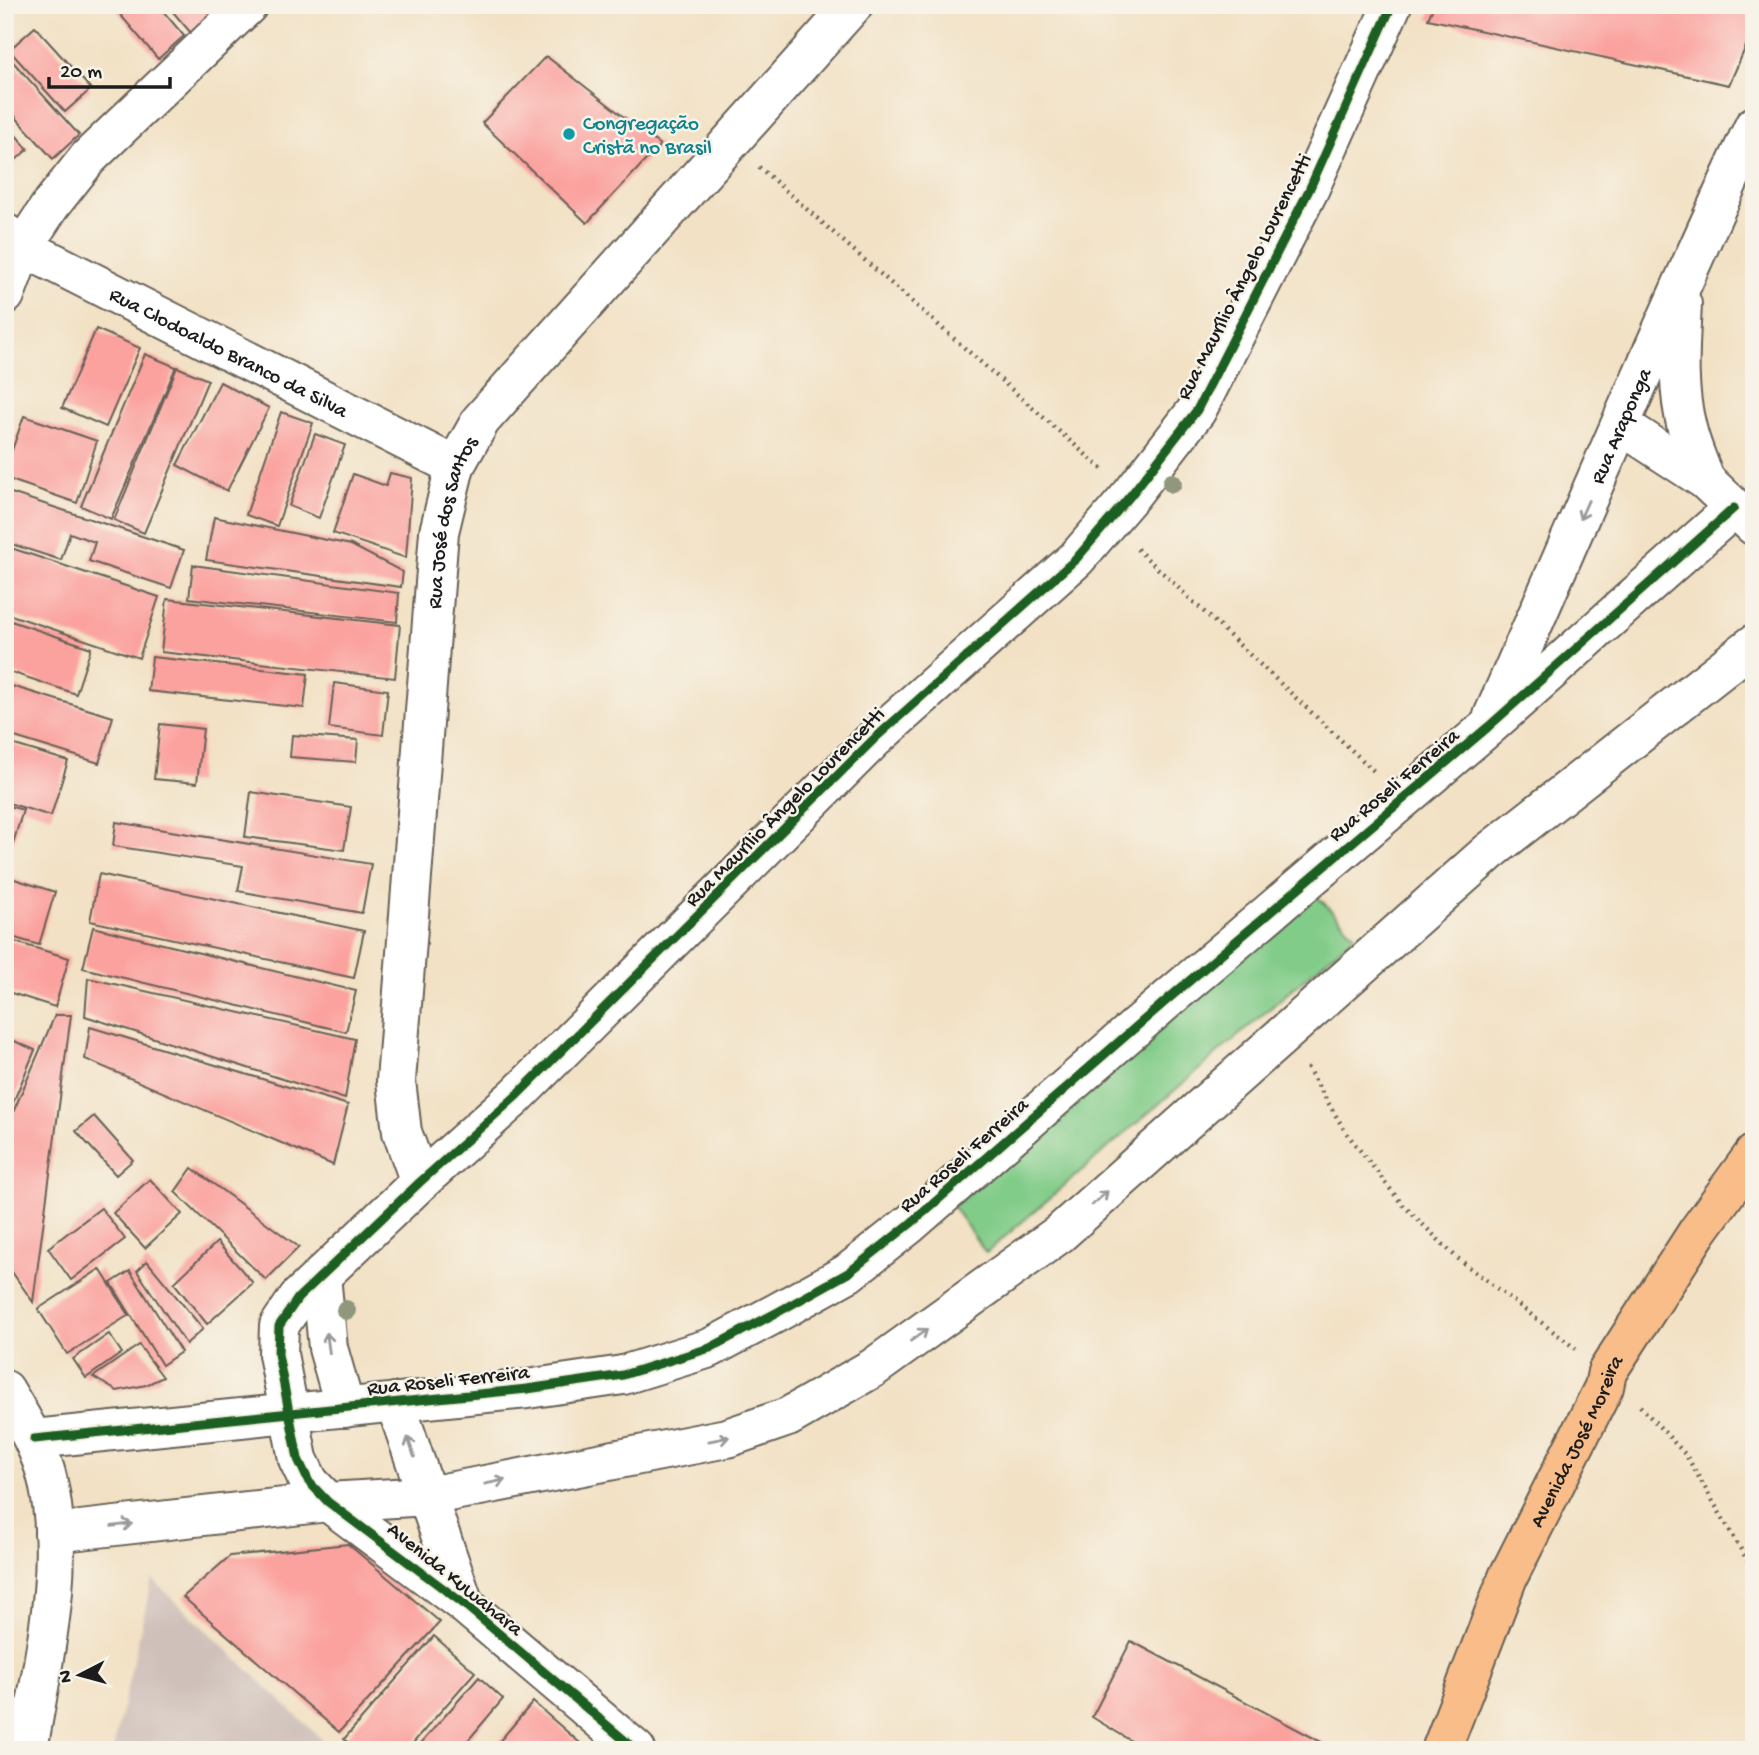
<svg xmlns="http://www.w3.org/2000/svg" width="1759" height="1755" font-family="'Gochi Hand',sans-serif">
	<style>
		.industrial { fill: #cfc0ba }
		.green { fill: #82cc89; stroke: #4f7452; stroke-width: 2 }
		.building { fill: #fba19e }
		.lines { fill: none; stroke-linecap: round; stroke-linejoin: round }
		.minor-casing { stroke: #676157; stroke-width: 42 }
		.major-casing { stroke: #676157; stroke-width: 42 }
		.path { stroke: #676157; stroke-width: 4.5; stroke-dasharray: 2 5; stroke-linecap: butt }
		.minor { stroke: #fff; stroke-width: 38 }
		.major { stroke: #f8bd89; stroke-width: 38 }
		.cycleway-casing { stroke: #f7f3e8; stroke-width: 13 }
		.cycleway { stroke: #1b5e20; stroke-width: 9 }
		.tree { fill: #90977c }
		.oneway { stroke: #999 }
		.culture-dot { fill: #0f9aa8; stroke: #f7f3e8; stroke-width: 2.5 }
		.labels { text-anchor: middle; stroke-width: 5; stroke-linejoin: round; paint-order: stroke }
		.culture-label { font-size: 21px; fill: #0d838f; stroke: #f7f3e8; text-anchor: start }
		.street-label { font-size: 21px; fill: #1c1c1c; stroke: #f7f3e8 }
	</style>
	<rect width="100%" height="100%" fill="#f7f3e8"/>
	<filter id="ink" filterUnits="userSpaceOnUse"><feTurbulence type="fractalNoise" baseFrequency=".0143" numOctaves="2"/><feDisplacementMap in="SourceGraphic" scale="14" xChannelSelector="R" yChannelSelector="G"/><feConvolveMatrix kernelMatrix="1 2 1 2 8 2 1 2 1" color-interpolation-filters="sRGB"/></filter>
	<filter id="wash" filterUnits="userSpaceOnUse"><feTurbulence type="fractalNoise" baseFrequency=".00686" numOctaves="4" result="noise"/><feDisplacementMap in="SourceGraphic" scale="28" xChannelSelector="R" yChannelSelector="G"/><feGaussianBlur stdDeviation="1.57" result="paint"/><feColorMatrix in="noise" values="0 0 0 0 0 0 0 0 0 0 0 0 0 0 0 0 0 1.4 0 .05"/><feComposite in="paint" operator="in"/></filter>
	<g filter="url(#wash)">
		<rect width="100%" height="100%" fill="#f2e1c4"/>
		<!-- industrial -->
		<path class="industrial" d="M 152,1579 L 333,1750 L 113,1750 Z"/>
		<!-- green -->
		<path class="green" d="M 1316,895 L 1355,935 L 986,1253 L 953,1207 Z"/>
		<g id="blocks">
			<!-- building -->
			<g class="building">
				<path d="M 112,5 L 158,5 L 184,36 L 158,59 Z"/>
				<path d="M 167,5 L 213,5 L 217,9 L 191,33 Z"/>
				<path d="M 1434,5 L 1754,5 L 1754,28 L 1729,85 L 1428,19 Z"/>
				<path d="M 35,27 L 91,89 L 65,112 L 9,50 Z"/>
				<path d="M 5,53 L 79,135 L 53,159 L 5,105 Z"/>
				<path d="M 546,56 L 660,145 L 587,223 L 482,123 Z"/>
				<path d="M 5,123 L 28,149 L 5,170 Z"/>
				<path d="M 96,329 L 140,348 L 106,427 L 62,408 Z"/>
				<path d="M 145,354 L 176,367 L 111,519 L 81,506 Z"/>
				<path d="M 177,367 L 208,380 L 144,533 L 114,520 Z"/>
				<path d="M 220,382 L 269,408 L 227,491 L 177,465 Z"/>
				<path d="M 281,412 L 313,423 L 277,526 L 246,515 Z"/>
				<path d="M 24,416 L 97,441 L 77,503 L 5,478 L 5,470 Z"/>
				<path d="M 315,434 L 345,445 L 319,518 L 289,506 Z"/>
				<path d="M 390,473 L 412,478 L 406,558 L 333,533 L 353,474 L 386,486 Z"/>
				<path d="M 5,491 L 184,550 L 171,588 L 89,561 L 95,542 L 70,533 L 61,560 L 5,542 Z"/>
				<path d="M 214,517 L 351,545 L 403,572 L 401,587 L 206,560 Z"/>
				<path d="M 5,546 L 159,597 L 139,658 L 5,613 Z"/>
				<path d="M 193,565 L 399,593 L 397,622 L 189,598 Z"/>
				<path d="M 167,599 L 400,625 L 395,678 L 161,652 Z"/>
				<path d="M 5,619 L 91,648 L 76,694 L 5,670 Z"/>
				<path d="M 152,657 L 308,674 L 304,708 L 148,691 Z"/>
				<path d="M 334,683 L 388,690 L 383,735 L 329,728 Z"/>
				<path d="M 5,684 L 113,717 L 99,763 L 5,734 Z"/>
				<path d="M 160,724 L 203,729 L 197,783 L 154,779 Z"/>
				<path d="M 292,735 L 358,740 L 356,762 L 290,757 Z"/>
				<path d="M 5,742 L 68,761 L 51,816 L 5,802 Z"/>
				<path d="M 251,792 L 351,807 L 344,850 L 245,837 Z"/>
				<path d="M 5,805 L 23,810 L 6,867 L 5,867 Z"/>
				<path d="M 116,822 L 371,864 L 362,913 L 238,891 L 243,866 L 113,846 Z"/>
				<path d="M 99,874 L 364,931 L 354,978 L 90,921 Z"/>
				<path d="M 5,876 L 55,892 L 39,945 L 5,935 Z"/>
				<path d="M 93,927 L 356,991 L 346,1032 L 83,968 Z"/>
				<path d="M 5,939 L 69,958 L 55,1007 L 5,991 Z"/>
				<path d="M 88,978 L 355,1039 L 345,1099 L 85,1016 Z"/>
				<path d="M 55,1015 L 71,1015 L 33,1302 L 5,1262 L 5,1131 Z"/>
				<path d="M 90,1027 L 348,1105 L 333,1165 L 85,1059 Z"/>
				<path d="M 5,1037 L 35,1050 L 5,1122 Z"/>
				<path d="M 94,1116 L 133,1160 L 116,1175 L 76,1131 Z"/>
				<path d="M 192,1168 L 299,1247 L 266,1280 L 175,1192 Z"/>
				<path d="M 150,1179 L 182,1214 L 145,1248 L 113,1213 Z"/>
				<path d="M 101,1208 L 125,1239 L 71,1280 L 48,1248 Z"/>
				<path d="M 217,1242 L 253,1283 L 207,1324 L 174,1283 Z"/>
				<path d="M 147,1261 L 203,1329 L 186,1344 L 137,1271 Z"/>
				<path d="M 100,1269 L 129,1315 L 67,1354 L 38,1309 Z"/>
				<path d="M 130,1271 L 181,1352 L 162,1365 L 111,1283 Z"/>
				<path d="M 109,1334 L 122,1353 L 86,1378 L 73,1359 Z"/>
				<path d="M 139,1345 L 163,1377 L 146,1385 L 117,1391 L 93,1377 Z"/>
				<path d="M 348,1544 L 440,1622 L 339,1732 L 183,1597 L 230,1556 Z"/>
				<path d="M 434,1636 L 475,1672 L 407,1750 L 356,1750 L 344,1739 Z"/>
				<path d="M 1131,1641 L 1325,1744 L 1322,1750 L 1183,1750 L 1178,1747 L 1177,1750 L 1146,1750 L 1092,1717 Z"/>
				<path d="M 479,1677 L 503,1699 L 460,1750 L 415,1750 Z"/>
				<path d="M 533,1702 L 588,1750 L 492,1750 Z"/>
			</g>
		</g>
	</g>
	<g filter="url(#ink)">
		<use href="#blocks" fill-opacity="0" stroke="#676157" stroke-width="2"/>
		<g class="lines">
			<!-- minor casing -->
			<g class="minor-casing">
				<g id="minor">
					<path id="s1" d="M 5,233 L 23,247 L 455,466"/>
					<path d="M 5,295 L 23,247 L 50,206 L 88,158 L 248,5"/>
					<path d="M 1682,304 C 1680,346 1676,387 1687,428 C 1691,446 1699,463 1705,480"/>
					<path d="M 1621,425 L 1705,480 L 1754,526"/>
					<path id="s2" d="M 1493,716 C 1580,519 1663,321 1754,126"/>
					<path id="s3" d="M 420,1182 L 402,1132 L 396,1081 L 439,532 L 455,466 L 481,420 L 853,5"/>
					<path d="M 321,1276 L 328,1348 L 345,1408"/>
					<path d="M 5,1390 C 22,1419 41,1449 48,1482 C 67,1570 42,1663 28,1750"/>
					<path d="M 395,1402 L 464,1604"/>
					<path d="M 34,1439 L 527,1389 L 623,1375 L 710,1348 L 778,1312 L 848,1273 L 910,1224 L 1168,999 L 1488,727 L 1734,508"/>
					<path d="M 54,1533 L 328,1502 L 428,1496 L 727,1438 L 788,1417 L 873,1368 L 1059,1234 L 1489,852 L 1754,644"/>
					<path d="M 636,1750 L 464,1604 L 328,1502 L 309,1482 L 298,1459 L 278,1354 L 279,1326 L 298,1298 L 420,1182 L 515,1097 L 874,739 L 1076,559 L 1131,495 L 1197,410 L 1309,190 L 1392,5"/>
				</g>
			</g>
			<!-- major casing -->
			<g class="major-casing">
				<g id="major">
					<path id="s4" d="M 1441,1750 L 1508,1577 L 1604,1387 L 1607,1372 L 1698,1231 L 1754,1154"/>
				</g>
			</g>
			<!-- path -->
			<g class="path">
				<path d="M 759,167 L 1102,469"/>
				<path d="M 1137,549 L 1376,773"/>
				<path d="M 1307,1067 L 1345,1131 L 1402,1204 L 1456,1257 L 1576,1349"/>
				<path d="M 1640,1406 L 1686,1455 L 1754,1572"/>
			</g>
			<!-- minor -->
			<use href="#minor" class="minor"/>
			<!-- major -->
			<use href="#major" class="major"/>
			<!-- cycleway casing -->
			<g class="cycleway-casing">
				<g id="cycleway">
					<path d="M 34,1439 L 527,1389 L 623,1375 L 710,1348 L 778,1312 L 848,1273 L 910,1224 L 1168,999 L 1488,727 L 1734,508"/>
					<path d="M 636,1750 L 464,1604 L 328,1502 L 309,1482 L 298,1459 L 278,1354 L 279,1326 L 298,1298 L 420,1182 L 515,1097 L 874,739 L 1076,559 L 1131,495 L 1197,410 L 1309,190 L 1392,5"/>
				</g>
			</g>
			<!-- cycleway -->
			<use href="#cycleway" class="cycleway"/>
		</g>
		<!-- trees -->
		<g class="tree">
			<circle cx="1172" cy="483" r="10"/>
			<circle cx="346" cy="1310" r="10"/>
		</g>
		<!-- one-way arrows -->
		<defs><path id="oneway-shaft" d="M-6 0H5M1.5-3L5.5 0L1.5 3" fill="none" stroke-width="1.6" stroke-linecap="round" stroke-linejoin="round" transform="scale(1.75)"/></defs>
		<g class="oneway">
			<use href="#oneway-shaft" transform="translate(1584 510) rotate(114)"/>
			<use href="#oneway-shaft" transform="translate(1100 1198) rotate(-42)"/>
			<use href="#oneway-shaft" transform="translate(919 1335) rotate(-36)"/>
			<use href="#oneway-shaft" transform="translate(328 1343) rotate(-98)"/>
			<use href="#oneway-shaft" transform="translate(719 1439) rotate(-11)"/>
			<use href="#oneway-shaft" transform="translate(411 1447) rotate(-109)"/>
			<use href="#oneway-shaft" transform="translate(495 1482) rotate(-12)"/>
			<use href="#oneway-shaft" transform="translate(122 1525) rotate(-7)"/>
		</g>
	</g>
	<!-- markers -->
	<circle class="culture-dot" cx="569" cy="134" r="7"/>
	<g class="labels">
		<!-- culture labels -->
		<g class="culture-label">
			<text x="583" y="129">Congregação<tspan x="583" dy="24">Cristã no Brasil</tspan></text>
		</g>
		<!-- street labels -->
		<g class="street-label">
			<text transform="translate(1243 276) rotate(-63)" y="7">Rua Maurílio Ângelo Lourencetti</text>
			<text dy="7" stroke="none"><textPath href="#s1" startOffset="254">Rua Clodoaldo Branco da Silva</textPath></text>
			<text dy="7" stroke="none"><textPath href="#s2" startOffset="317">Rua Araponga</textPath></text>
			<text dy="7" stroke="none"><textPath href="#s3" startOffset="667">Rua José dos Santos</textPath></text>
			<text transform="translate(1393 784) rotate(-40)" y="7">Rua Roseli Ferreira</text>
			<text transform="translate(784 806) rotate(-45)" y="7">Rua Maurílio Ângelo Lourencetti</text>
			<text transform="translate(963 1154) rotate(-41)" y="7">Rua Roseli Ferreira</text>
			<text transform="translate(448 1379) rotate(-6)" y="7">Rua Roseli Ferreira</text>
			<text dy="7" stroke="none"><textPath href="#s4" startOffset="338">Avenida José Moreira</textPath></text>
			<text transform="translate(456 1578) rotate(39)" y="7">Avenida Kuwahara</text>
		</g>
	</g>
	<!-- margin -->
	<rect width="1759" height="1755" fill="none" stroke="#f7f3e8" stroke-width="28"/>
	<!-- north arrow -->
	<g transform="translate(80 1675) rotate(264)" stroke="#f7f3e8" stroke-width="5" paint-order="stroke">
	<path d="M0-5L12 26L0 18L-12 26Z" fill="#1c1c1c"/>
	<text y="-10" font-size="19" font-weight="bold" text-anchor="middle" fill="#1c1c1c">N</text>
	</g>
	<!-- scale -->
	<path d="M49 77v10h121v-10" fill="none" stroke="#1c1c1c" stroke-width="3.5"/>
	<text x="60" y="77" font-size="21" fill="#1c1c1c" stroke="#f7f3e8" stroke-width="5" paint-order="stroke">20 m</text>
</svg>
